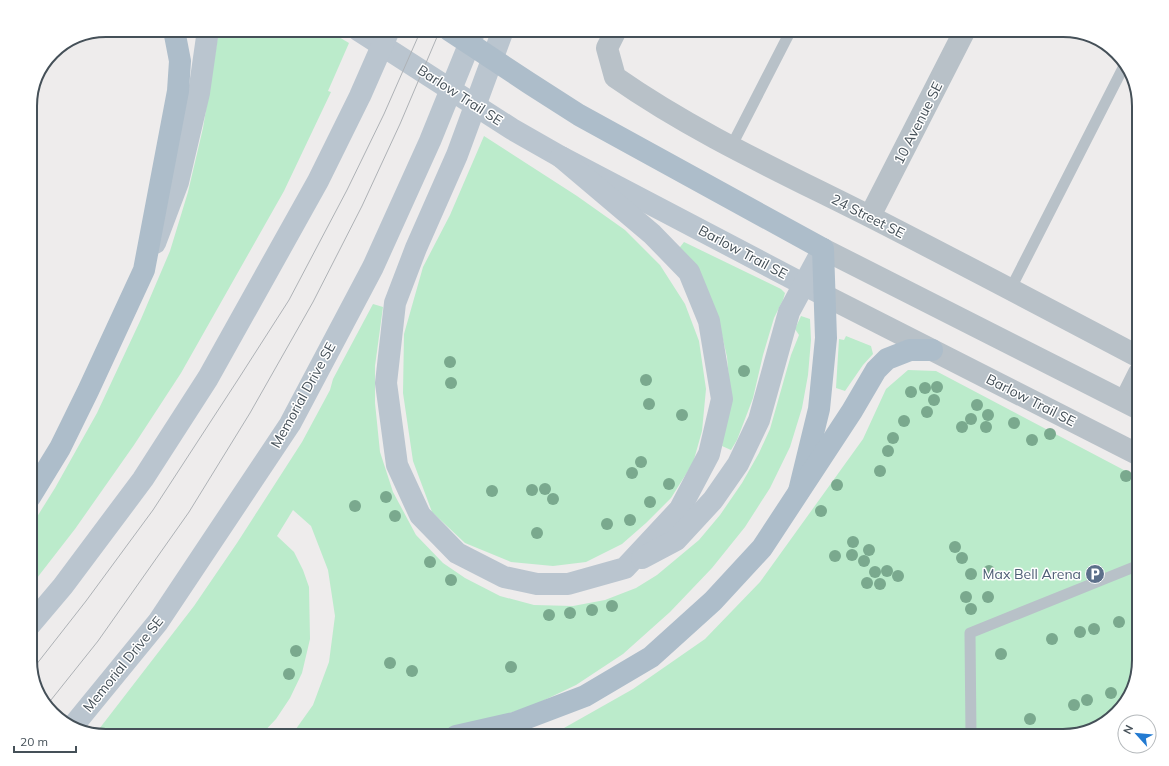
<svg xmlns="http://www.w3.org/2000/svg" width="1169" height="766" font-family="Mulish,sans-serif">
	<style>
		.green { fill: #bbebcb }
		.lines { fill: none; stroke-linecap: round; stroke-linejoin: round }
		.service { stroke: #b8c1c8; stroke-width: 11 }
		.minor { stroke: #b8c1c8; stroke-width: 22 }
		.tertiary { stroke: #b8c1c8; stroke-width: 22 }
		.secondary { stroke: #bac5cf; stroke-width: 22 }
		.primary { stroke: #adbdca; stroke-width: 22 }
		.tram { stroke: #aeb2b6; stroke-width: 1 }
		.tree { fill: #7aa98e }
		.labels { text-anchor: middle; stroke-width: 3; stroke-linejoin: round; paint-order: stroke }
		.street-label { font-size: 14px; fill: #455058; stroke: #fff }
		.service-label { font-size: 14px; fill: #4e5e75; stroke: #fff; text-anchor: end }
		.rim { fill: none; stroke: #455058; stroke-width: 2 }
	</style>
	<rect width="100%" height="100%" fill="#eeecec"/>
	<!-- green -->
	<g class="green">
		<path d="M 219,30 L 327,30 L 349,43 L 328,91 L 331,92 L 284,191 L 181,373 L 134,445 L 75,529 L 30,587 L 30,528 L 55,488 L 97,413 L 141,319 L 170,251 L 188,192 L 203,128 Z"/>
		<path d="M 484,136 L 577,196 L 625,230 L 660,265 L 685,304 L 699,341 L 706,389 L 702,431 L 693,463 L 671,498 L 646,523 L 622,544 L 586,562 L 553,566 L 511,562 L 465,543 L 432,512 L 413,461 L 403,393 L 404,334 L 423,267 L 450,215 Z"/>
		<path d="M 684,242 L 781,289 L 785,293 L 783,300 L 774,318 L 763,355 L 753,398 L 737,440 L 731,450 L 722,446 L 730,391 L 727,357 L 720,327 L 677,251 Z"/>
		<path d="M 373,304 L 383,307 L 375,366 L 375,403 L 380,452 L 393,492 L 416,535 L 443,563 L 465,578 L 500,596 L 534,605 L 573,606 L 605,600 L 636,588 L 657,575 L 699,540 L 720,515 L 742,483 L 759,453 L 770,429 L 791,355 L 799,335 L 795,329 L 801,316 L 810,319 L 811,340 L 808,375 L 802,408 L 790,447 L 770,488 L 745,527 L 712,568 L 670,612 L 623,654 L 576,685 L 532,706 L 478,723 L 405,736 L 291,736 L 313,705 L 329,662 L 335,616 L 328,570 L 311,526 L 293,510 L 277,536 L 294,552 L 303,570 L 309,587 L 310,639 L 302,673 L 290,698 L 276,719 L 260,736 L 106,736 L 96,733 L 194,606 L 237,543 L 302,442 L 330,390 L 333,379 Z"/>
		<path d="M 846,336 L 871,346 L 873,354 L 863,365 L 845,391 L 836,388 L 839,339 L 844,340 Z"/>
		<path d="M 908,370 L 936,371 L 1139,478 L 1139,660 L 1126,702 L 1101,726 L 1063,736 L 540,736 L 564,728 L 633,689 L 705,639 L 760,582 L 863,439 L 886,389 Z"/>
	</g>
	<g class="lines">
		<!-- service -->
		<g class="service">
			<path d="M 731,147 L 791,30"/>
			<path d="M 1010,290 L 1125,64"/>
			<path d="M 971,736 L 970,633 L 1139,565"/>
		</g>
		<!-- minor -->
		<g class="minor">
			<path d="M 616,30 L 607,48 L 615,77 C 695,133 784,173 871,217 C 961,263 1050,310 1139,357"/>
			<path d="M 870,216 L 965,30"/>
			<path d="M 1125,401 L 1139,373"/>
		</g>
		<!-- tertiary -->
		<g class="tertiary">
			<path d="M 823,249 L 1139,409"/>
			<path d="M 824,295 L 1139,455"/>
		</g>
		<!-- secondary -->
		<g class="secondary">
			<path d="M 358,30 L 512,129 L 561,157 L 824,295"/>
			<path d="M 503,30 L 457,155 L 416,248 L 395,303 L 386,383 L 397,465 L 420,515 L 457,553 L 504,577 L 537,584 L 568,584 L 625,568 L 680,509 L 709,454 L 722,399 L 709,321 L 689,272 L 652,234 L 561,157"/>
			<path d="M 155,243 L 178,182 L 199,93 L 208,30"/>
			<path d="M 642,558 L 676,540 L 713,500 L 738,464 L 759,420 L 789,312 L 823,249"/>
			<path d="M 30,625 L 63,586 L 143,479 L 208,378 L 318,181 L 360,96 L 389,30"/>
			<path d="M 73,726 L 158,622 L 290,424 L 373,267 L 430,141 L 475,30"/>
		</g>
		<!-- primary -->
		<g class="primary">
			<path d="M 449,30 L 529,83 L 579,115 L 823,249 L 826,338 L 819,409 L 799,491"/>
			<path d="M 30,497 L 60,448 L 88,391 L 144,270 L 178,91 L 180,61 L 174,30"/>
			<path d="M 456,736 L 514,723 L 585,696 L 651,657 L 713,601 L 762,548 L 852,411 L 876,370 L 887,359 L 910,350 L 932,350"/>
		</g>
		<!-- tram -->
		<g class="tram">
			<path d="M 32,670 L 86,601 L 153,510 L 239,378 L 289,300 L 347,190 L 384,114 L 421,30"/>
			<path d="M 47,705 L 98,641 L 189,512 L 250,413 L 313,302 L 362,206 L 400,124 L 440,30"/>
		</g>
	</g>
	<!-- trees -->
	<g class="tree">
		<circle cx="450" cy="362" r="6"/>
		<circle cx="744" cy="371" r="6"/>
		<circle cx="646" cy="380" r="6"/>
		<circle cx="451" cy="383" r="6"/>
		<circle cx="937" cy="387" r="6"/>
		<circle cx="925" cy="388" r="6"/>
		<circle cx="911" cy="392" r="6"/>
		<circle cx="934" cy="400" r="6"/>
		<circle cx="649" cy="404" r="6"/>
		<circle cx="977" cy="405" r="6"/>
		<circle cx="927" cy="412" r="6"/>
		<circle cx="682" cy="415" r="6"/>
		<circle cx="988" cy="415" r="6"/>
		<circle cx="971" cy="419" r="6"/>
		<circle cx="904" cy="421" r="6"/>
		<circle cx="1014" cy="423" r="6"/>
		<circle cx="962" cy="427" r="6"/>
		<circle cx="986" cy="427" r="6"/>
		<circle cx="1050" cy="434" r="6"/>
		<circle cx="893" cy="438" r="6"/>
		<circle cx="1032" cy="440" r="6"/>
		<circle cx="888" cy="451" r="6"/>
		<circle cx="641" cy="462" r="6"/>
		<circle cx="880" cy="471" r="6"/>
		<circle cx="632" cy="473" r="6"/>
		<circle cx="1126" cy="476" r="6"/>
		<circle cx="669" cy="484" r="6"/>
		<circle cx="837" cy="485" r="6"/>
		<circle cx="545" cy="489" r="6"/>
		<circle cx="532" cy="490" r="6"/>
		<circle cx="492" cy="491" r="6"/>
		<circle cx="386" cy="497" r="6"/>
		<circle cx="553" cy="499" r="6"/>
		<circle cx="650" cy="502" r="6"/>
		<circle cx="355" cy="506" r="6"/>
		<circle cx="821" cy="511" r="6"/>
		<circle cx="395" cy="516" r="6"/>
		<circle cx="630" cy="520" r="6"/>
		<circle cx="607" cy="524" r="6"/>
		<circle cx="537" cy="533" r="6"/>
		<circle cx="853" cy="542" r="6"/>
		<circle cx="955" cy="547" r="6"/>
		<circle cx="869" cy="550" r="6"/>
		<circle cx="852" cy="555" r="6"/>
		<circle cx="835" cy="556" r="6"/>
		<circle cx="962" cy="558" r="6"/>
		<circle cx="864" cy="561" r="6"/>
		<circle cx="430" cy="562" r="6"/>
		<circle cx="887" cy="571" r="6"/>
		<circle cx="989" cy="571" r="6"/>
		<circle cx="875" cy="572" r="6"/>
		<circle cx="971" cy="574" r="6"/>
		<circle cx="898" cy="576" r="6"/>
		<circle cx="451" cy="580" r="6"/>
		<circle cx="867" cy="583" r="6"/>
		<circle cx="880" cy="584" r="6"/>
		<circle cx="966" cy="597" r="6"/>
		<circle cx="988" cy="597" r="6"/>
		<circle cx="612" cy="606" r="6"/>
		<circle cx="971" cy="609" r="6"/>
		<circle cx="592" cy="610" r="6"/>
		<circle cx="570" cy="613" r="6"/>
		<circle cx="549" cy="615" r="6"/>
		<circle cx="1119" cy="622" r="6"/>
		<circle cx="1094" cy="629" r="6"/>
		<circle cx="1080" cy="632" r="6"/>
		<circle cx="1052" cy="639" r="6"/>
		<circle cx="296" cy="651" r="6"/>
		<circle cx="1001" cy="654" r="6"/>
		<circle cx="390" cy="663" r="6"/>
		<circle cx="511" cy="667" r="6"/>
		<circle cx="412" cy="671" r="6"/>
		<circle cx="289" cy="674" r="6"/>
		<circle cx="1111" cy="693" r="6"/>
		<circle cx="1087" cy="700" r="6"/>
		<circle cx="1074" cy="705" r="6"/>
		<circle cx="1030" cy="719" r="6"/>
	</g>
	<!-- icons -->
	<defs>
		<g id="parking-disc" transform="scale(1)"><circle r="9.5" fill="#5c6f8a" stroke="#fff"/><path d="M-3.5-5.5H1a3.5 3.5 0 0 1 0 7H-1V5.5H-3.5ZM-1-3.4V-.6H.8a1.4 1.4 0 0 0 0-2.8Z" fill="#fff"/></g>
	</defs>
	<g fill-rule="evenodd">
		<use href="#parking-disc" x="1095" y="574"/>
	</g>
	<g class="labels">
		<!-- street labels -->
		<g class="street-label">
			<text transform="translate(460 95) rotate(33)" y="5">Barlow Trail SE</text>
			<text transform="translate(918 123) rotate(-63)" y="5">10 Avenue SE</text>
			<text transform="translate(868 216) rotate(27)" y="5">24 Street SE</text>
			<text transform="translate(743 252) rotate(28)" y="5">Barlow Trail SE</text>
			<text transform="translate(303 395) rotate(-61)" y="5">Memorial Drive SE</text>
			<text transform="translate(1031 400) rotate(27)" y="5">Barlow Trail SE</text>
			<text transform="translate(123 664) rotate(-51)" y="5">Memorial Drive SE</text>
		</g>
		<!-- service labels -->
		<g class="service-label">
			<text x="1081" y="579">Max Bell Arena</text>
		</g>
	</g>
	<!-- crop -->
	<path d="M0 0H1169V766H0ZM106 37H1063A69 69 0 0 1 1132 106V660A69 69 0 0 1 1063 729H106A69 69 0 0 1 37 660V106A69 69 0 0 1 106 37Z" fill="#fff" fill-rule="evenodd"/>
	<path class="rim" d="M106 37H1063A69 69 0 0 1 1132 106V660A69 69 0 0 1 1063 729H106A69 69 0 0 1 37 660V106A69 69 0 0 1 106 37Z"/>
	<!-- north arrow -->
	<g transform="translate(1137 734) rotate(297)"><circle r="19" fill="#ffffff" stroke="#b5b9bc"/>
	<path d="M0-3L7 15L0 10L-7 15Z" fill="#237ad1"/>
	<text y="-6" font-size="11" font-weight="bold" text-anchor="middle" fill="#455058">N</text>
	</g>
	<!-- scale -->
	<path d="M14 746v6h62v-6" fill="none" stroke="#455058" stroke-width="2"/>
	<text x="20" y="746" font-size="12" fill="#455058" stroke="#ffffff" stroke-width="3" paint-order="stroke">20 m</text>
</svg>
